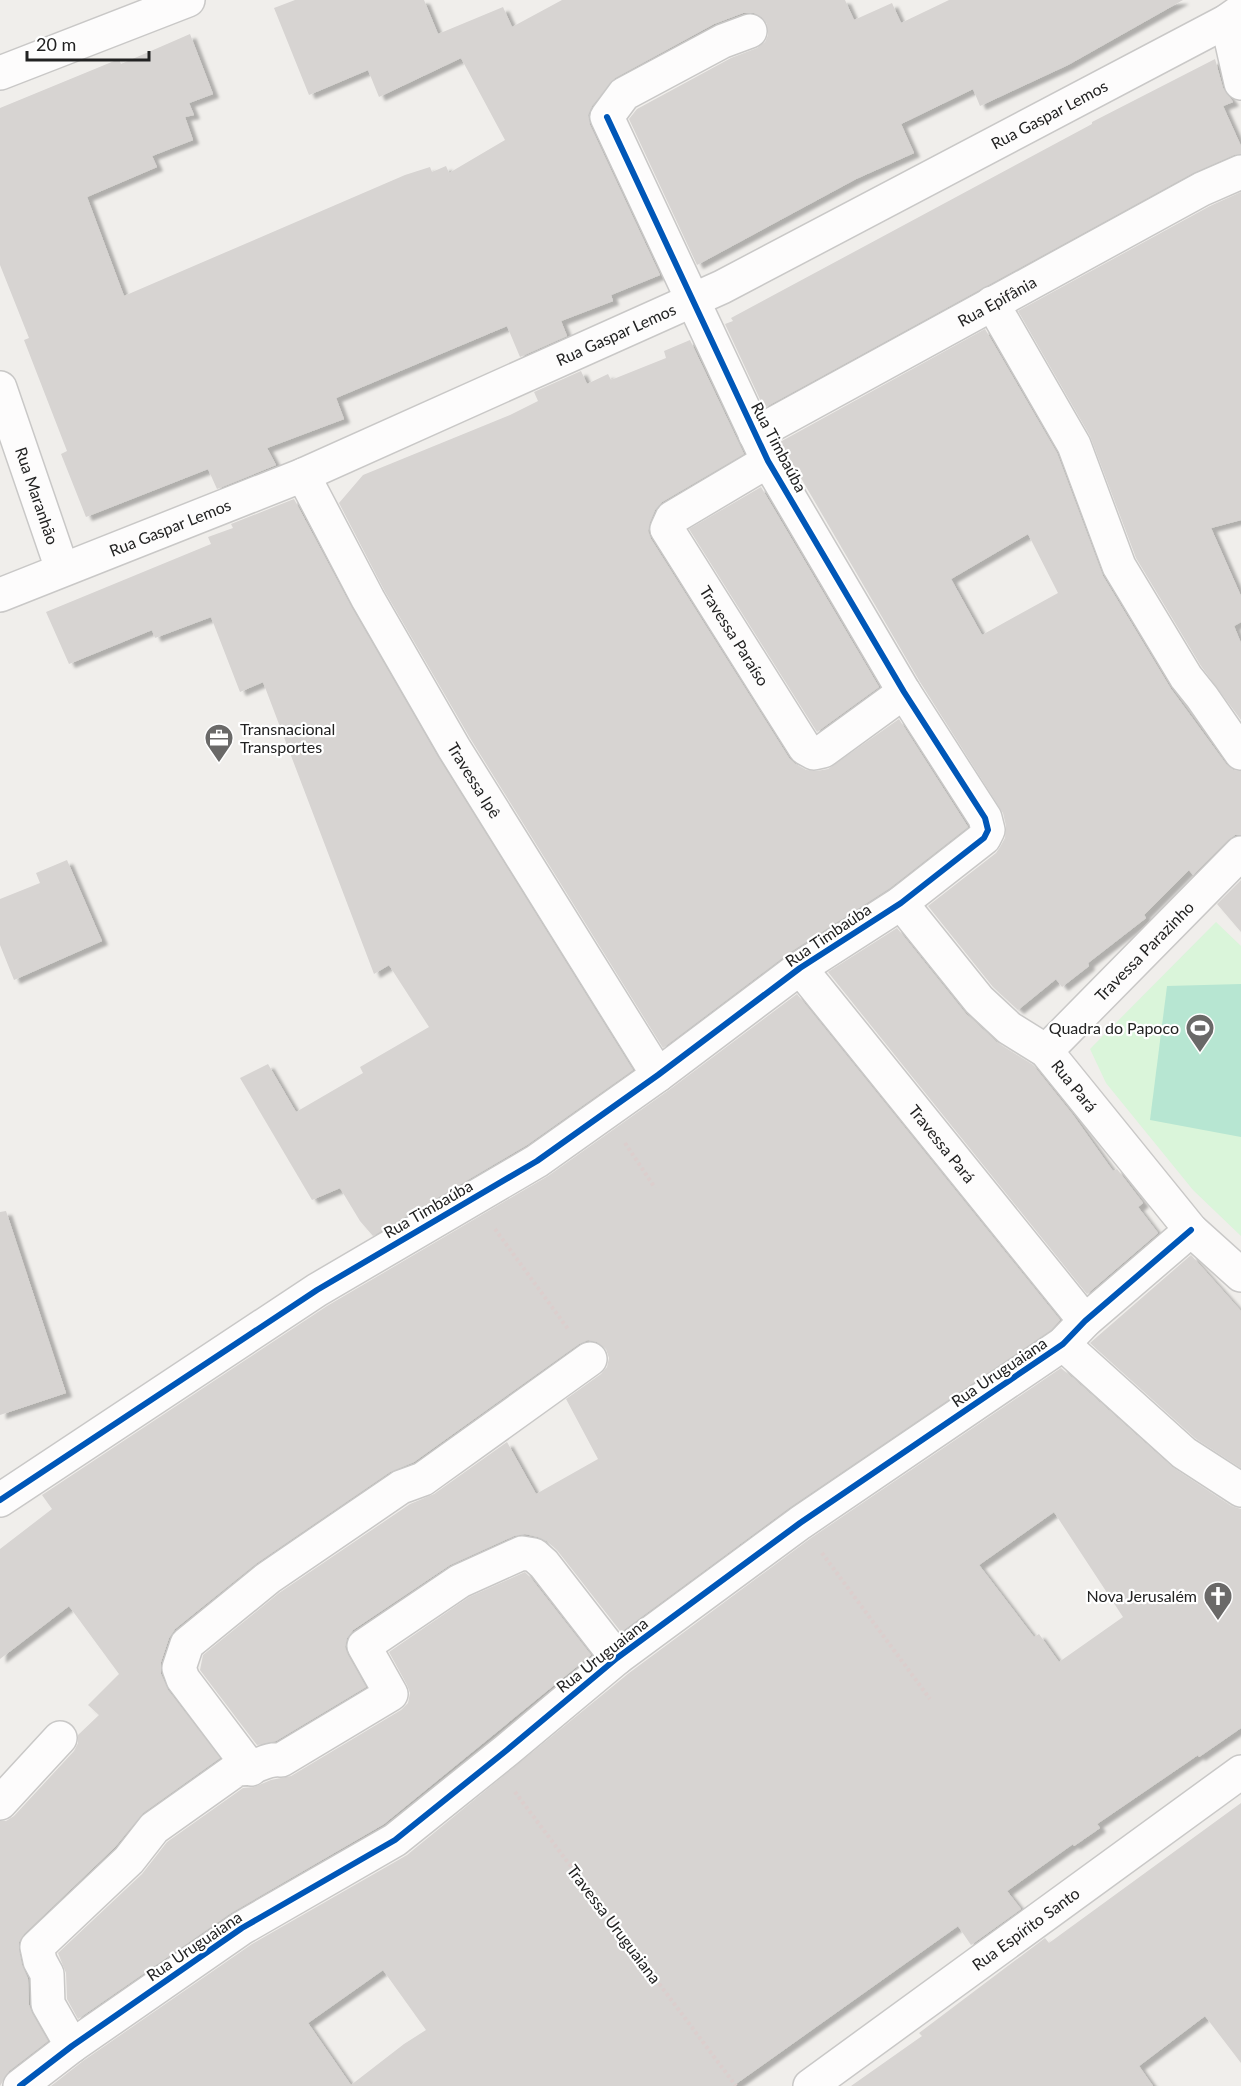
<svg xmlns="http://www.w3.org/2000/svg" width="1241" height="2086" font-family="Lato,sans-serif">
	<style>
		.park { fill: #daf5da }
		.pitch { fill: #b7e6d2 }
		.building { fill: #d7d4d2; fill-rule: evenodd; filter: url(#shadow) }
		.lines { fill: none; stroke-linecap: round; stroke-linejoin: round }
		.minor-casing { stroke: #c9c8c7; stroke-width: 36 }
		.path { stroke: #dccecd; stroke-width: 4; stroke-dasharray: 3 3; stroke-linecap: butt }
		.minor { stroke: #fdfcfc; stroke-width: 33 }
		.cycleway-casing { stroke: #fff; stroke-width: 10 }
		.cycleway { stroke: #0057b8; stroke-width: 6 }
		.labels { text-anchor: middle; stroke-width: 4.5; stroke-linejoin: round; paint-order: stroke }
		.street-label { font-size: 16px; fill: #222; stroke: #fff }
		.poi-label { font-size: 16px; fill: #222; stroke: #fff; text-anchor: end }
	</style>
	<defs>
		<filter id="shadow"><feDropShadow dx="6" dy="4" stdDeviation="1.5" flood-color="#0004"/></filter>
	</defs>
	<rect width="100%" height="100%" fill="#f0eeeb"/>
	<!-- park -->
	<path class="park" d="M 1216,922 L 1241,946 L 1241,1236 L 1193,1190 L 1106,1083 L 1090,1049 Z"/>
	<!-- pitch -->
	<path class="pitch" d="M 1241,984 L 1241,1137 L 1150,1120 L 1167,986 Z"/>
	<!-- building -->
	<g class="building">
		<path d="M 295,0 L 424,0 L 438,34 L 503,7 L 512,27 L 562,0 L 845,0 L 854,20 L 892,3 L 901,23 L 949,0 L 1183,0 L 1068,65 L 980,106 L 973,89 L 901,124 L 914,153 L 856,179 L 697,265 L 629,119 L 637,109 L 731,58 L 757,48 L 765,42 L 768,35 L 767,24 L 762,17 L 754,13 L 743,13 L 714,24 L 615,78 L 592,106 L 588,115 L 590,125 L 660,275 L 611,295 L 613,301 L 561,321 L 567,336 L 520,357 L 507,326 L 336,398 L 344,419 L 267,448 L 276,465 L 217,489 L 208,469 L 86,517 L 61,454 L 67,451 L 24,340 L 29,338 L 0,265 L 0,108 L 119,59 L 121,64 L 190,34 L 213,94 L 189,103 L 194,115 L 185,117 L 193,140 L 152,156 L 157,167 L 87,197 L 124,296 L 405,175 L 430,167 L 432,172 L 446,166 L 449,173 L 505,140 L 461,58 L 379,97 L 368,70 L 309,95 L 274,8 Z"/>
		<path d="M 1215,59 L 1223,88 L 1233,102 L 1223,106 L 1241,146 L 1241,154 L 1234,155 L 1193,173 L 764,408 L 725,324 L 733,321 L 731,318 L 1092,124 L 1092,122 Z"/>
		<path d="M 1241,192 L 1241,520 L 1211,528 L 1241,596 L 1241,622 L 1234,626 L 1241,643 L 1241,720 L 1201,666 L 1136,558 L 1090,436 L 1018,311 L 1210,206 Z"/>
		<path d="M 985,329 L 1057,453 L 1103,576 L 1171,689 L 1226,764 L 1233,770 L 1241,771 L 1241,835 L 1235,835 L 1228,840 L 1193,875 L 1189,870 L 1144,915 L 1146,918 L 1088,963 L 1089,966 L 1062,987 L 1056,979 L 1018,1010 L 993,987 L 928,906 L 996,853 L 1000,847 L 1005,838 L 1006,826 L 1003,813 L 920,682 L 780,442 ZM 1028,534 L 1058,593 L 982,635 L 951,579 Z"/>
		<path d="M 690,340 L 744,454 L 662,502 L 655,510 L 650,522 L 648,531 L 651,539 L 789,758 L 795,764 L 806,770 L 817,771 L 828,769 L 899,719 L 968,827 L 890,888 L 789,953 L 663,1048 L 470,738 L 384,590 L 339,503 L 363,475 L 510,415 L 538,401 L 534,392 L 581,371 L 587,384 L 608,374 L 611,380 L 666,358 L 664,351 Z"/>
		<path d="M 761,487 L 879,687 L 817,732 L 689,529 Z"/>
		<path d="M 294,499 L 352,608 L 438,757 L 633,1070 L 527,1145 L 373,1236 L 360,1221 L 340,1188 L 312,1200 L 240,1078 L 268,1064 L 296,1112 L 363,1073 L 360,1067 L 429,1027 L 389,965 L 374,974 L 263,682 L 240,692 L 211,617 L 155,638 L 152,630 L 69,664 L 46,612 L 211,544 L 208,537 L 233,528 L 231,524 Z"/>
		<path d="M 67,860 L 102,941 L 14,980 L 0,945 L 0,899 L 40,883 L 36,873 Z"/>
		<path d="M 1241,880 L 1241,932 L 1217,904 Z"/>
		<path d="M 897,928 L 966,1014 L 996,1042 L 1033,1065 L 1073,1115 L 1113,1171 L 1117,1169 L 1143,1203 L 1138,1207 L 1158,1233 L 1087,1294 L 828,972 Z"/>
		<path d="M 797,994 L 1060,1320 L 1051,1330 L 789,1508 L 621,1632 L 557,1550 L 547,1541 L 538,1537 L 525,1534 L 514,1536 L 450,1565 L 353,1630 L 347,1638 L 345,1647 L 348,1655 L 366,1687 L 276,1741 L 257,1745 L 200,1670 L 203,1655 L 279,1593 L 410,1504 L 434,1494 L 507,1442 L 536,1494 L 598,1459 L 566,1399 L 601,1374 L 607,1367 L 609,1358 L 606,1349 L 597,1342 L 588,1340 L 579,1344 L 414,1462 L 390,1472 L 257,1563 L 175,1629 L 169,1638 L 161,1662 L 161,1674 L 168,1690 L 220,1758 L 143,1813 L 115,1847 L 24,1934 L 19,1942 L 19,1950 L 22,1965 L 28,1979 L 29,2005 L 32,2013 L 48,2041 L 9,2071 L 0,2086 L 0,1821 L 6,1821 L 14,1816 L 74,1751 L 78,1743 L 78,1735 L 99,1715 L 88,1705 L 119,1674 L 69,1606 L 0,1659 L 0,1549 L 52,1509 L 42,1495 L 327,1306 L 548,1176 L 669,1090 Z"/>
		<path d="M 6,1211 L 66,1393 L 0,1415 L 0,1212 Z"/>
		<path d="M 1191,1255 L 1241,1311 L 1241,1468 L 1195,1438 L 1090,1343 Z"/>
		<path d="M 1061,1368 L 1172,1467 L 1231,1506 L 1241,1509 L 1241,1728 L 1199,1757 L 1198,1755 L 1097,1824 L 1100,1828 L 1074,1846 L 1073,1844 L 1007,1891 L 1021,1909 L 971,1945 L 958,1926 L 733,2086 L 51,2086 L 83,2061 L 252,1944 L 407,1855 L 629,1673 L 811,1538 ZM 1054,1512 L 1123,1617 L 1059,1662 L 1039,1634 L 1034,1637 L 979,1565 ZM 383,1970 L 426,2030 L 404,2044 L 351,2085 L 308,2023 Z"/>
		<path d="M 525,1572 L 530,1577 L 591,1655 L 384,1824 L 231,1913 L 78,2019 L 67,1999 L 66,1973 L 58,1953 L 142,1874 L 167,1842 L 243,1788 L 254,1787 L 271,1780 L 291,1776 L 401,1710 L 408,1703 L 410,1693 L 407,1685 L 389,1652 L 469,1597 Z"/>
		<path d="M 1241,1803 L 1241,2063 L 1205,2016 L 1139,2066 L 1153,2086 L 851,2086 L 922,2036 L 919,2033 L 1045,1938 L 1049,1943 Z"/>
	</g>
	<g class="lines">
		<!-- minor casing -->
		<g class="minor-casing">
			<g id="minor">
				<path d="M 1227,21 L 1241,83"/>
				<path d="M 0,73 L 188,0"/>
				<path d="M 992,303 L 1074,445 L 1119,566 L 1186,677 L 1202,697 L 1241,753"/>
				<path id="s1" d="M 0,388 L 62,569"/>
				<path id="s2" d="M 755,434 L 1202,189 L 1241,172"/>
				<path id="s3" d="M 768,461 L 672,518 L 667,529 L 805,748 L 814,753 L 823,751 L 904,692"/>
				<path id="s4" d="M 303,475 L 368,599 L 454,748 L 658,1075"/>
				<path id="s5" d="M 0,595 L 303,475 L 722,287 L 1227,21 L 1241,11"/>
				<path id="s6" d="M 901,903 L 979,1000 L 1009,1028 L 1046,1051 L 1191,1230 L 1241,1275"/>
				<path id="s7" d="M 800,968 L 1085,1321"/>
				<path id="s8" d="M 1046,1051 L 1241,853"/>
				<path d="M 1063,1344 L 1184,1453 L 1241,1490"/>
				<path d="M 0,1500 L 317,1290 L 537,1161 L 658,1075 L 800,968 L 901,903 L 984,838 L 988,830 L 985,818 L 904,692 L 768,461 L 607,117 L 624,94 L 723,41 L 750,31"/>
				<path d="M 251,1769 L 183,1679 L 179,1668 L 187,1644 L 268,1578 L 401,1487 L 423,1479 L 590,1359"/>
				<path d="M 0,1803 L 60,1738"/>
				<path d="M 72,2046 L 48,2004 L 47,1974 L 40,1961 L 37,1947 L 129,1860 L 154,1828 L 237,1769 C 257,1770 263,1758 281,1760 L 391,1694 L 364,1646 L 460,1581 L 522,1553 L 534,1555 L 544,1564 L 617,1658"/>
				<path d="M 20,2086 L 72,2046 L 242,1928 L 395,1840 L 507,1750 L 617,1658 L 800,1523 L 1063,1344 L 1085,1321 L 1191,1230"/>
				<path id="s9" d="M 810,2086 L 1241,1772"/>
			</g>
		</g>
		<!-- path -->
		<g class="path">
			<path d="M 625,1143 L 655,1188"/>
			<path d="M 495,1229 L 568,1329"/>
			<path d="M 822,1553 L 930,1699"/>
			<path d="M 515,1792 L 736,2086"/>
		</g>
		<!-- minor -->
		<use href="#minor" class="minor"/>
		<!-- cycleway casing -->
		<g class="cycleway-casing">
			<g id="cycleway">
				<path d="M 0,1500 L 317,1290 L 537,1161 L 658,1075 L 800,968 L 901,903 L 984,838 L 988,830 L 985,818 L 904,692 L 768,461 L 607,117"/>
				<path d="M 20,2086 L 72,2046 L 242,1928 L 395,1840 L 507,1750 L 617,1658 L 800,1523 L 1063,1344 L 1085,1321 L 1191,1230"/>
			</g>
		</g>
		<!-- cycleway -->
		<use href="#cycleway" class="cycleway"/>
	</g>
	<!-- icons -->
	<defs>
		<g id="office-pin" transform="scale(1.5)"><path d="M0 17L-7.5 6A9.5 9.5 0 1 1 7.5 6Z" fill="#6a6968" stroke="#fff"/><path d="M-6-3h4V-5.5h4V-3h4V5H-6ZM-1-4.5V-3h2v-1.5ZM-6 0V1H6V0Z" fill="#fff"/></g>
		<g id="stadium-pin" transform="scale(1.5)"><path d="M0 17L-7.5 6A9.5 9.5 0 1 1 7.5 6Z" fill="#6a6968" stroke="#fff"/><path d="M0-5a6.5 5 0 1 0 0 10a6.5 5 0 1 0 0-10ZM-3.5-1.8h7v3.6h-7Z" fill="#fff"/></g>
		<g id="church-pin" transform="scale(1.5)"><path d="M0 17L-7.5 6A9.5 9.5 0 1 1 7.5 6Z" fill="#6a6968" stroke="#fff"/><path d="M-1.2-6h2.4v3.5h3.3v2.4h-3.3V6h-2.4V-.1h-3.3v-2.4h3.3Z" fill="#fff"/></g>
	</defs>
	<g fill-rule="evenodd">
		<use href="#office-pin" x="219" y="738"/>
		<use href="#stadium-pin" x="1200" y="1028"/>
		<use href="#church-pin" x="1218" y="1596"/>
	</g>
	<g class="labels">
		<!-- street labels -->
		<g class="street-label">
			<text dy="6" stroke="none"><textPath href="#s5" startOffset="1155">Rua Gaspar Lemos</textPath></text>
			<text dy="6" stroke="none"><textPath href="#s2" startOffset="276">Rua Epifânia</textPath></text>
			<text dy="6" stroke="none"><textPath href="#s5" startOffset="669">Rua Gaspar Lemos</textPath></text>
			<text transform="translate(779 447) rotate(62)" y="6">Rua Timbaúba</text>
			<text dy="6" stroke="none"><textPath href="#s1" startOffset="114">Rua Maranhão</textPath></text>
			<text dy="6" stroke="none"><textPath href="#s5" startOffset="183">Rua Gaspar Lemos</textPath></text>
			<text dy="6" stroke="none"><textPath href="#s3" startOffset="250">Travessa Paraíso</textPath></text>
			<text dy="6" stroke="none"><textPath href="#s4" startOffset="350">Travessa Ipê</textPath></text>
			<text transform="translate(828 935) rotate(-34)" y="6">Rua Timbaúba</text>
			<text dy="6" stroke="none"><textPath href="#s8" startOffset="140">Travessa Parazinho</textPath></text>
			<text dy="6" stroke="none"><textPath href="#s6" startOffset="254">Rua Pará</textPath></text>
			<text dy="6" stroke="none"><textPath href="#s7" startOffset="226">Travessa Pará</textPath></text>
			<text transform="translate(428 1209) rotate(-30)" y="6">Rua Timbaúba</text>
			<text transform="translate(999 1372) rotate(-34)" y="6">Rua Uruguaiana</text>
			<text transform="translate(602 1655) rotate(-38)" y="6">Rua Uruguaiana</text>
			<text transform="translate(614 1924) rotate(53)" y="6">Travessa Uruguaiana</text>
			<text dy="6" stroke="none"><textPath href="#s9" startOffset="267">Rua Espírito Santo</textPath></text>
			<text transform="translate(194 1946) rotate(-34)" y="6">Rua Uruguaiana</text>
		</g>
		<!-- poi labels -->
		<g class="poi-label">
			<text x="240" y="735" text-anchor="start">Transnacional<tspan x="240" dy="18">Transportes</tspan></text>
			<text x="1179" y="1034">Quadra do Papoco</text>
			<text x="1197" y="1602">Nova Jerusalém</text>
		</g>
	</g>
	<!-- scale -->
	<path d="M27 51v9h122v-9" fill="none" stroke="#222222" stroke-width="3"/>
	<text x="36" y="51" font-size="18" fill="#222222" stroke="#ffffff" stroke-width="4.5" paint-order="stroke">20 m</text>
</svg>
